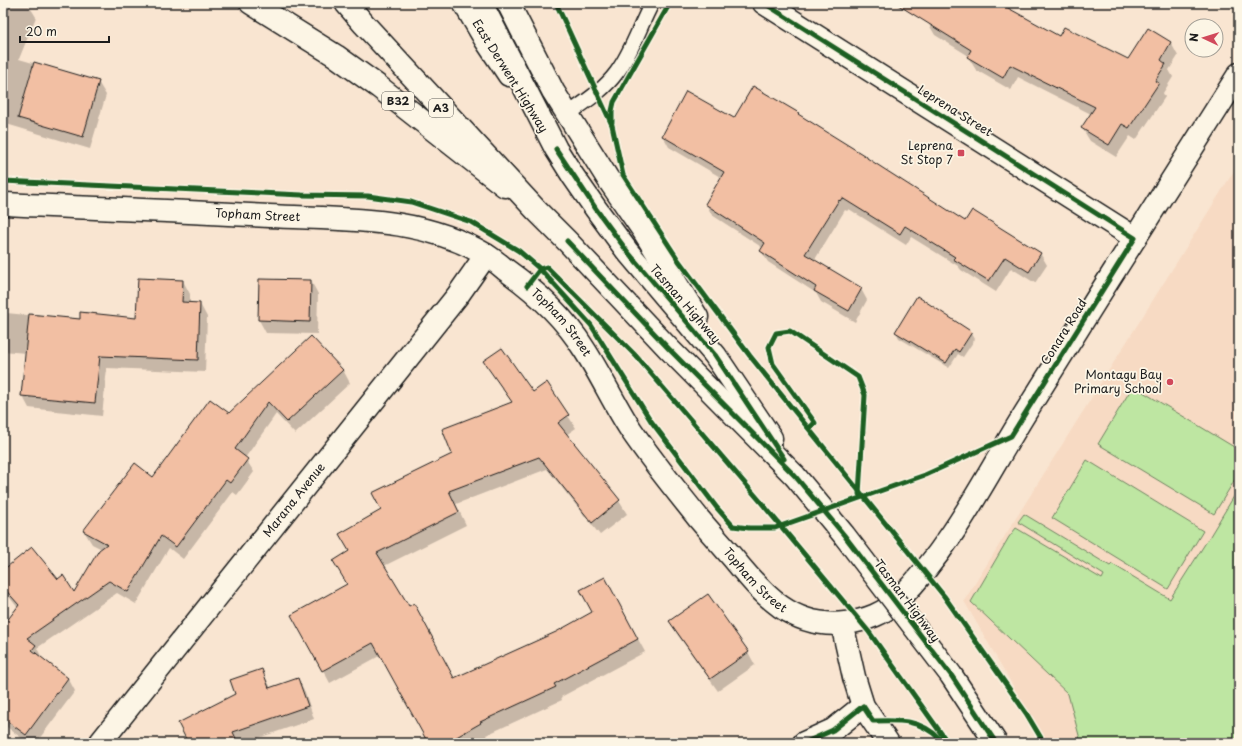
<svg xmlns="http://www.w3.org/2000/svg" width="1242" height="746" font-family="'Playpen Sans',sans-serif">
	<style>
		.built { fill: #f7dac3 }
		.green { fill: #bee6a2; stroke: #6d815f }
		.shadow { fill: #0003 }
		.building { fill: #f2bfa3; stroke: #1c1c1c }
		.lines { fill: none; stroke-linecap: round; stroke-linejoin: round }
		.lane-casing { stroke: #1c1c1c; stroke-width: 17 }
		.street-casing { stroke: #1c1c1c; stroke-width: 25 }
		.primary-casing { stroke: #1c1c1c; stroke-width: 25 }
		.highway-casing { stroke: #1c1c1c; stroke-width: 25 }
		.lane { stroke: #fcf5e5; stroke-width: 14 }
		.street { stroke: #fcf5e5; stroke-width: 22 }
		.primary { stroke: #fcf5e5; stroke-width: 22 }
		.highway { stroke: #fcf5e5; stroke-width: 22 }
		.highway-bridge-casing { stroke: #1c1c1c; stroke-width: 25; stroke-linecap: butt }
		.highway-bridge { stroke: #fcf5e5; stroke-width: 22 }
		.cycleway-casing { stroke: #fcf5e5; stroke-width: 8 }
		.cycleway { stroke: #1b5e20; stroke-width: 5 }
		.poi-dot { fill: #d1495b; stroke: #fcf5e5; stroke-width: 1.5 }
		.labels { text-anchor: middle; stroke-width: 3.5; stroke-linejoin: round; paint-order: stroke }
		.shield { fill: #fcf5e5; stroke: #5f5d58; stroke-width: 1 }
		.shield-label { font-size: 11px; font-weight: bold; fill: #1c1c1c }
		.street-label { font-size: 12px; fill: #1c1c1c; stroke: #fcf5e5 }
		.poi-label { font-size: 12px; fill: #1c1c1c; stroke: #fcf5e5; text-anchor: end }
	</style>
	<rect width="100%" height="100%" fill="#f9e5d1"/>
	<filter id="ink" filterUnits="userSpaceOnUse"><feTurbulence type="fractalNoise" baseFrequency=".025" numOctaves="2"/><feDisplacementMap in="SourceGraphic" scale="8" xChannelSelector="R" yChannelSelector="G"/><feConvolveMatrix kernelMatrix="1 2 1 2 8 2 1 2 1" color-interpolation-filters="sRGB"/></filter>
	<g filter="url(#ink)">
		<!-- built -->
		<path class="built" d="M 1239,163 L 1239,743 L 1046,743 L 964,601 Z"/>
		<!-- green -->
		<g class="green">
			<path d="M 1133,386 L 1239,450 L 1239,473 L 1214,514 L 1098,444 Z"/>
			<path d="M 1087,460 L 1203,531 L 1168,589 L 1052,518 Z"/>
			<path d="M 1239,488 L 1239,743 L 1081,743 L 1068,694 L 971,602 L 1009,537 L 1016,528 L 1102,579 L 1104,575 L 1018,522 L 1024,514 L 1110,566 L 1112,564 L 1170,599 L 1210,536 Z"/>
		</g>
		<!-- shadow -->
		<g class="shadow">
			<path d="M 3,3 L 28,4 L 36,17 L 19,59 L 98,82 L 106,95 L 90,149 L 3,123 Z"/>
			<path d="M 940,3 L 997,3 L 1060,38 L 1129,60 L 1148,29 L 1171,43 L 1178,56 L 1169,70 L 1173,77 L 1163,93 L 1165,97 L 1136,140 L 1130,136 L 1116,157 L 1090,141 L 1082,128 L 1091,114 L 1018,77 L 1011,90 L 976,70 L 968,57 L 969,56 L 935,35 L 928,23 Z"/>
			<path d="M 798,113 L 799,115 L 868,160 L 966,222 L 1040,253 L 1047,265 L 1035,283 L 1011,268 L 996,292 L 961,270 L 958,266 L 911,237 L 906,245 L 849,209 L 847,211 L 845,210 L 814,261 L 861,289 L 867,300 L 855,322 L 821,302 L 816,293 L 768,262 L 761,251 L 763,248 L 712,215 L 706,204 L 722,178 L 669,147 L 663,136 L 734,119 Z"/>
			<path d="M 183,281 L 190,294 L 190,304 L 200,304 L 207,317 L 205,372 L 107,368 L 102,416 L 29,408 L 22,395 L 26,353 L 3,351 L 3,306 L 6,313 L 81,320 L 137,319 Z"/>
			<path d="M 311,281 L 318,294 L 317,334 L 266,333 L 259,320 Z"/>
			<path d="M 896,332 L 971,332 L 975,339 L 963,357 L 958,354 L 949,368 L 899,338 Z"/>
			<path d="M 311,337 L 343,370 L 350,383 L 295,434 L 276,414 L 245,458 L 254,472 L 237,495 L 233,492 L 183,559 L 169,548 L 136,604 L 117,593 L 37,648 L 42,658 L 68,678 L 75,691 L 36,743 L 28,743 L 3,724 L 3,628 L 18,608 L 3,589 L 3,572 L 57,580 L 74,594 L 102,549 L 92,544 L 84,531 L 153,478 L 229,414 Z"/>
			<path d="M 492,374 L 533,394 L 547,384 L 576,428 L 566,435 L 619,501 L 627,514 L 600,535 L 547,469 L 456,504 L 466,525 L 384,566 L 454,679 L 557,633 L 594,613 L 612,591 L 645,652 L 561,697 L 562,700 L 486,735 L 487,737 L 476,743 L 429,743 L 381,655 L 330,683 L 323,670 L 348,584 L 351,552 L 382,510 L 453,454 L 513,403 Z"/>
			<path d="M 670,621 L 748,652 L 755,665 L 718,691 L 677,634 Z"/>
			<path d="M 262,671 L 271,688 L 298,679 L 305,692 L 314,719 L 244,743 L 189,743 Z"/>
		</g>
		<!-- building -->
		<g class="building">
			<path d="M 895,3 L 999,3 L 1059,36 L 1064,27 L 1128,59 L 1148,28 L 1171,42 L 1161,60 L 1166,64 L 1155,81 L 1159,83 L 1129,128 L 1122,124 L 1109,145 L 1081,128 L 1095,107 L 1010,65 L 1003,78 L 967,57 L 971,50 Z"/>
			<path d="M 34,62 L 99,81 L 83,137 L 18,118 Z"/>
			<path d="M 753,86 L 799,113 L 798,114 L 867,157 L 867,158 L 965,221 L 972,210 L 1041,253 L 1029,272 L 1005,257 L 989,281 L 953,259 L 955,257 L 905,226 L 900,234 L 842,198 L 840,201 L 839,200 L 805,254 L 862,288 L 849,311 L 814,291 L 816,287 L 760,251 L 765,243 L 705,204 L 724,172 L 662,136 L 686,91 L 734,118 Z"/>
			<path d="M 138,278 L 183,280 L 182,302 L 200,303 L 198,360 L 100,356 L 95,403 L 21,396 L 29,314 L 80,319 L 80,312 L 136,318 Z"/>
			<path d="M 259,279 L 311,280 L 310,322 L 258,320 Z"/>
			<path d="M 917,296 L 972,332 L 959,352 L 955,349 L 946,363 L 895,332 Z"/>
			<path d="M 311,336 L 343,370 L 287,422 L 268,402 L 235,449 L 248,459 L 230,483 L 226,480 L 176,547 L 161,536 L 128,592 L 109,581 L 27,638 L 36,645 L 32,650 L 68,678 L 26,735 L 3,718 L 3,620 L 6,622 L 19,605 L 3,587 L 3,570 L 32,547 L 58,579 L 63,575 L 74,592 L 99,550 L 107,544 L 83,531 L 135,463 L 153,477 L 210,399 L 229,413 Z"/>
			<path d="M 502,348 L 533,392 L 547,382 L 569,415 L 558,423 L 620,500 L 592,523 L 539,457 L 449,491 L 459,512 L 377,553 L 409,606 L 414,603 L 454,678 L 556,632 L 592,612 L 580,590 L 605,577 L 638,639 L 554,684 L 556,687 L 480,722 L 481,723 L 446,743 L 428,743 L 373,643 L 322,671 L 291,615 L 347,584 L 333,561 L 349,551 L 339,534 L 381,510 L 372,493 L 452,454 L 442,429 L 512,402 L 483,361 Z"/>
			<path d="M 708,594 L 749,652 L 710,679 L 669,621 Z"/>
			<path d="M 262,669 L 269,688 L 298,678 L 308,706 L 233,732 L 238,743 L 188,743 L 178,723 L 235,694 L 230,680 Z"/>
		</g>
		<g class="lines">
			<!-- lane casing -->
			<g class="lane-casing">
				<path id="lane" d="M 568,114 C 585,102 604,90 617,72 C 632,52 640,25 652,3"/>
			</g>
			<!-- street casing -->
			<g class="street-casing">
				<g id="street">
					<path d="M 764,3 L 1135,238"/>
					<path id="s1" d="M 3,204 C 92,208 180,211 269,216 C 343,220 420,215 486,255 C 493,259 500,265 506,270 C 537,292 564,317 584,349 C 601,375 614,404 631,430 C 652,461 676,490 699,519 C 710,532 722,545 733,558 C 763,595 793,629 845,623 C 865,621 886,613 899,599 C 952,547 985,478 1024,415 C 1095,301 1167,187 1239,74"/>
					<path d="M 842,624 L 854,677 L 863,706 L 888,743"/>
					<path id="s2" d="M 100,743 L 458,295 L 486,255"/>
					<path d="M 804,743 L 833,730 L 863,706"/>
				</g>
			</g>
			<!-- primary casing -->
			<g class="primary-casing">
				<g id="primary">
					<path d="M 251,3 L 336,56 L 379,87 L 505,186"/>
					<path d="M 464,3 L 485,39 L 509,75"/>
				</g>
			</g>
			<!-- highway casing -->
			<g class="highway-casing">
				<g id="highway">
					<path d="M 346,3 L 364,24 L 537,211 L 567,241 L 669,349 L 795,476"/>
					<path d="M 481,3 L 556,149 L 573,176 L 596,209 L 627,251 L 715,355 L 771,438"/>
					<path d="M 508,3 L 553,91 L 608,179 L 643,230 L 697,317"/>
				</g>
			</g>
			<!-- lane -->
			<use href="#lane" class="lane"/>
			<!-- street -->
			<use href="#street" class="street"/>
			<!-- primary -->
			<use href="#primary" class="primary"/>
			<!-- highway -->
			<use href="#highway" class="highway"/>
			<!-- highway-bridge casing -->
			<g class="highway-bridge-casing">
				<path id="highway-bridge" d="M 795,476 L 844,535 L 951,675 L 996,743"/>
			</g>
			<!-- highway-bridge -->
			<use href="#highway-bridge" class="highway-bridge"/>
			<!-- cycleway casing -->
			<g class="cycleway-casing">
				<g id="cycleway">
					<path d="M 556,3 L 612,125 L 623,175 L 679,261 L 750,356 L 944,596 L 1026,713 L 1044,743"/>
					<path d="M 612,122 L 612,111 L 614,102 L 670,3"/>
					<path d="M 556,149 L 596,209 L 627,251 L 715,355 L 784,459"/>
					<path d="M 3,181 L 302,195 L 368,196 L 411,202 L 471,222 L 519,251 L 540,269 L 591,325 L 651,421 L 717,508 L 733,526 L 749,528 L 775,528 L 925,475 L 1011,436 L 1135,238 L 764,3"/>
					<path d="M 567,241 L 669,349 L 795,476 L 844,535 L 951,675 L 996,743"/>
					<path d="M 527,286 L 540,269 L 547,267 L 636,356 L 760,501 L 869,632 L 948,743"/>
					<path d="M 809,428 L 815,423 L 773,364 L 769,347 L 776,333 L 790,331 L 858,377 L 865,395 L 859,494"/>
					<path d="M 804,743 L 833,730 L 863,706 L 873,721 C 900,720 920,719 940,739"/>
				</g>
			</g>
			<!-- cycleway -->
			<use href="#cycleway" class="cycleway"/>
		</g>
	</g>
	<!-- markers -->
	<g class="poi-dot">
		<rect x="957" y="149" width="8" height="8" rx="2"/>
		<circle cx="1170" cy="382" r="4"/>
	</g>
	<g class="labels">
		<!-- shield labels -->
		<g class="shield">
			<rect x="382" y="92" width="32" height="18" rx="3"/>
			<rect x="429" y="99" width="24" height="18" rx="3"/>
		</g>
		<g class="shield-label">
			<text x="398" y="105">B32</text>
			<text x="441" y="112">A3</text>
		</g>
		<!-- street labels -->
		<g class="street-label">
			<text transform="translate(510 76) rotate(58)" y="4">East Derwent Highway</text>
			<text transform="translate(955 111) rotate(32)" y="4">Leprena Street</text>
			<text dy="4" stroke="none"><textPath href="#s1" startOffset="255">Topham Street</textPath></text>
			<text transform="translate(685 304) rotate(49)" y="4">Tasman Highway</text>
			<text dy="4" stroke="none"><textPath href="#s1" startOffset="591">Topham Street</textPath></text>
			<text transform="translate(1064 332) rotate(-58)" y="4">Conara Road</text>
			<text dy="4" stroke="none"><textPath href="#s2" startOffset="311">Marana Avenue</textPath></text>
			<text dy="4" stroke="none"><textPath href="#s1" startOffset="915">Topham Street</textPath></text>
			<text transform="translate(907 601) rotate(53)" y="4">Tasman Highway</text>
		</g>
		<!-- poi labels -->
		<g class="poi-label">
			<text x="953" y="150">Leprena<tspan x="953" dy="14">St Stop 7</tspan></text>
			<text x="1162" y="379">Montagu Bay<tspan x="1162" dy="14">Primary School</tspan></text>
		</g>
	</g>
	<!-- margin -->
	<rect width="1242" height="746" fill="none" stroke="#fcf5e5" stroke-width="16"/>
	<rect x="8" y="8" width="1226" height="730" fill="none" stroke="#1c1c1c" stroke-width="1.5" filter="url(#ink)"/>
	<!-- north arrow -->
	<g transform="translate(1204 38) rotate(274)"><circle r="19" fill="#fcf5e5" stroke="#a29e95"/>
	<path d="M0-3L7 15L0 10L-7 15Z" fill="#d1495b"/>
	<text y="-6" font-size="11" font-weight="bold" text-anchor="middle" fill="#1c1c1c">N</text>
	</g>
	<!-- scale -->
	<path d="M20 36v6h89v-6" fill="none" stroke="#1c1c1c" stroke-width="2"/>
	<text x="26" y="36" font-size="12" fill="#1c1c1c" stroke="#fcf5e5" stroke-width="3" paint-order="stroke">20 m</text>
</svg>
